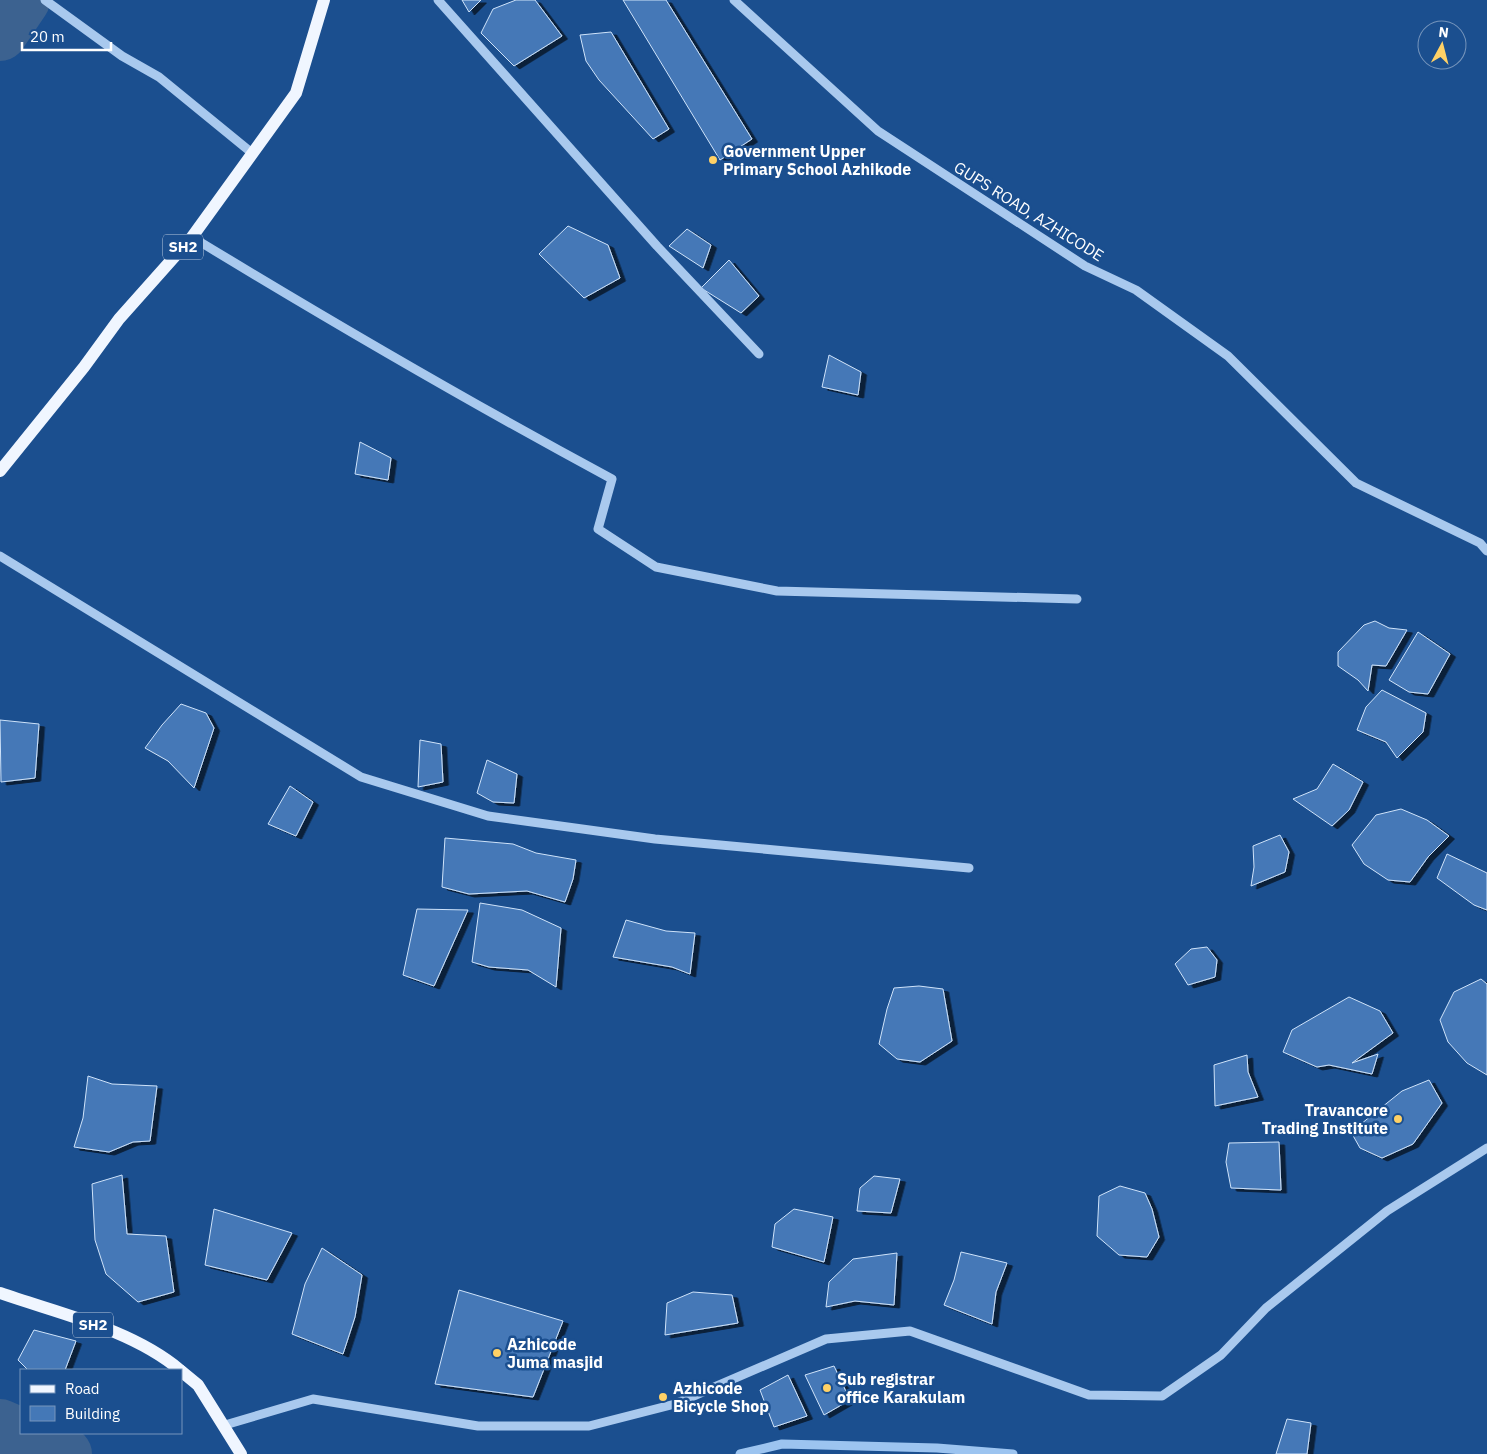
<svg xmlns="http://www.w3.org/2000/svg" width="1487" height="1454" font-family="'IBM Plex Sans',sans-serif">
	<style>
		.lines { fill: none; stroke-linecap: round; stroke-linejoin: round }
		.stream { stroke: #9cc4f0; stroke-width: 9 }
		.river { stroke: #3c6290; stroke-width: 54 }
		.building { fill: #4478b7; stroke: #cfe3fa; filter: url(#shadow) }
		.minor { stroke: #a9c9ee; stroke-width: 9 }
		.major { stroke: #f0f6ff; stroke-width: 12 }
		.poi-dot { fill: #ffd166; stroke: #1b4f8f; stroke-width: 2 }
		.labels { text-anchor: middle; stroke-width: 5; stroke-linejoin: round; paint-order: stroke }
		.shield { fill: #1b4f8f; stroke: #bbcadd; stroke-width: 1 }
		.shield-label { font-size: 15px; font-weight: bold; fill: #fff }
		.poi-label { font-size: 16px; font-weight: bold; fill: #fff; stroke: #1b4f8f; text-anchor: start }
		.street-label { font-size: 16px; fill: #fff; stroke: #1b4f8f }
	</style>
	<defs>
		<filter id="shadow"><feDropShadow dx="5.5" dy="3" stdDeviation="0" flood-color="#0009"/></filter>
	</defs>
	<rect width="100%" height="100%" fill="#1b4f8f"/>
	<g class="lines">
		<!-- stream -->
		<path class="stream" d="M 740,1454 L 782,1444 L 937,1448 L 1013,1454"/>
		<!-- river -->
		<g class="river">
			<path d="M 0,34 L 23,0"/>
			<path d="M 0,1426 L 65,1454"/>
		</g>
	</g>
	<!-- building -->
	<g class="building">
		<path d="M 462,0 L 481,0 L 469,12 Z"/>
		<path d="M 516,0 L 535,0 L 562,36 L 514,66 L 481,33 L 493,9 Z"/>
		<path d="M 623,0 L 666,0 L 752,139 L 720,160 Z"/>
		<path d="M 611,32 L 669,129 L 653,139 L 599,80 L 586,61 L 580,35 Z"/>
		<path d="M 568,226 L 608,245 L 620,278 L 584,298 L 539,254 Z"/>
		<path d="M 687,229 L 711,245 L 703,268 L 669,246 Z"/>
		<path d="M 729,260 L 759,296 L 741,313 L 701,288 Z"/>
		<path d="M 829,355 L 861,372 L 858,395 L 822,387 Z"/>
		<path d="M 360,442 L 391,458 L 388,480 L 355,474 Z"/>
		<path d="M 1375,621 L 1389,628 L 1407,630 L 1386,666 L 1372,665 L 1368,691 L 1358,680 L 1338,666 L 1338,652 L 1364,625 Z"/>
		<path d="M 1418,632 L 1450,654 L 1428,694 L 1409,692 L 1389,680 Z"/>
		<path d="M 1382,690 L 1426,713 L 1423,732 L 1397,758 L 1386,742 L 1357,730 L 1366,707 Z"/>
		<path d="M 181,704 L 206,713 L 214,728 L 194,788 L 168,761 L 145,748 L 162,725 Z"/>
		<path d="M 0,720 L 39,724 L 35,778 L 1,782 Z"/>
		<path d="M 420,740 L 441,744 L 443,782 L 418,787 Z"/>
		<path d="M 487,760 L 517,774 L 514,803 L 493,802 L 477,793 Z"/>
		<path d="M 1333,764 L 1363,782 L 1349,810 L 1332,826 L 1293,799 L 1317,789 Z"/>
		<path d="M 290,786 L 313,802 L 296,836 L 268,824 Z"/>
		<path d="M 1401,809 L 1427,820 L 1449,836 L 1428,857 L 1410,882 L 1388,880 L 1364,864 L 1352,845 L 1376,815 Z"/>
		<path d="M 1280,835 L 1289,852 L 1285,872 L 1251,886 L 1254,867 L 1253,846 Z"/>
		<path d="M 445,838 L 513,844 L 536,853 L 576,860 L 573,879 L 565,902 L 527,891 L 469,894 L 442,887 Z"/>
		<path d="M 1447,854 L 1487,873 L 1487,910 L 1474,905 L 1437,878 Z"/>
		<path d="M 480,903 L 522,910 L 561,928 L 556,987 L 528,970 L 489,967 L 472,962 Z"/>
		<path d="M 417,909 L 468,910 L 434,986 L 403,975 Z"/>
		<path d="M 626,920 L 666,931 L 695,933 L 690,974 L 672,967 L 613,957 Z"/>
		<path d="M 1207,947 L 1217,960 L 1215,977 L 1188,985 L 1175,964 L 1191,949 Z"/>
		<path d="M 1481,979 L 1487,984 L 1487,1075 L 1467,1063 L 1448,1042 L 1440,1020 L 1454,992 Z"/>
		<path d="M 919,986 L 943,989 L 952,1041 L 920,1062 L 897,1059 L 879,1044 L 887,1009 L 894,988 Z"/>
		<path d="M 1349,997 L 1380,1011 L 1393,1033 L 1352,1063 L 1378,1054 L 1372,1074 L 1329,1065 L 1317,1067 L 1283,1052 L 1292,1030 Z"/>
		<path d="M 1247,1055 L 1248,1072 L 1258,1097 L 1215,1106 L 1214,1065 Z"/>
		<path d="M 88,1076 L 112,1084 L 157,1086 L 150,1141 L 133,1142 L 109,1152 L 74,1147 L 83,1118 Z"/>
		<path d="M 1429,1080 L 1442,1103 L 1413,1144 L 1382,1158 L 1360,1148 L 1351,1132 L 1402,1091 Z"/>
		<path d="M 1279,1142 L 1281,1190 L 1231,1188 L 1226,1162 L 1229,1143 Z"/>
		<path d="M 122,1175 L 127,1234 L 166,1236 L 174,1292 L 138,1302 L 106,1274 L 95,1240 L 92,1184 Z"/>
		<path d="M 874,1176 L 900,1179 L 891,1213 L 857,1211 L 860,1188 Z"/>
		<path d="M 1120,1186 L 1145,1193 L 1152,1209 L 1159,1237 L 1147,1257 L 1119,1255 L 1097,1236 L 1099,1196 Z"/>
		<path d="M 214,1209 L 292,1233 L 267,1280 L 205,1265 Z"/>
		<path d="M 794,1209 L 833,1217 L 824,1262 L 772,1247 L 775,1224 Z"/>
		<path d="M 322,1248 L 362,1275 L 355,1317 L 343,1354 L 292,1334 L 305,1284 Z"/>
		<path d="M 961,1252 L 1007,1263 L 996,1292 L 992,1324 L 944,1305 L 954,1280 Z"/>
		<path d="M 897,1253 L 894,1305 L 855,1301 L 826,1307 L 829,1282 L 853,1259 Z"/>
		<path d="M 459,1290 L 563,1321 L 533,1397 L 435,1384 Z"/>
		<path d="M 693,1292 L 732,1295 L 738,1323 L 665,1335 L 667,1303 Z"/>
		<path d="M 34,1330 L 76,1341 L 65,1370 L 28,1370 L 18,1360 Z"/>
		<path d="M 834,1366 L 850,1400 L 824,1415 L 805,1375 Z"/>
		<path d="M 788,1375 L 807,1416 L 774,1427 L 760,1390 Z"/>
		<path d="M 1287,1419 L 1311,1423 L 1307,1454 L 1276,1454 Z"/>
	</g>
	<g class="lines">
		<!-- minor -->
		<g class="minor">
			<path d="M 45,0 L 122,56 L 159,77 L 252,153"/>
			<path d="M 438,0 L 657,246 L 759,354"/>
			<path d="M 734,0 L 878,131 L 1085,266 L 1136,290 L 1228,356 L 1356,483 L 1480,543 L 1487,551"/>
			<path d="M 192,237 C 330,321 469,402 612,479 L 598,529 L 656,567 L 777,591 L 1077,599"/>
			<path d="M 0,556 L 361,777 L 488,816 L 655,839 L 969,868"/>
			<path d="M 225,1425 L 313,1399 L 478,1426 L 589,1426 L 675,1404 L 826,1339 L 910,1331 L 1089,1395 L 1162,1396 L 1221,1355 L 1266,1308 L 1387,1211 L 1487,1148"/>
		</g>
		<!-- major -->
		<g class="major">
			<path d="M 0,471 L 84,367 L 119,319 L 192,237 L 296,93 L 324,0"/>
			<path d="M 0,1293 C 60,1314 131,1329 180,1370"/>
			<path d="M 181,1371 L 198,1385 L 241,1454"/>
		</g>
	</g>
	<!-- markers -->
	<g class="poi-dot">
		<circle cx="713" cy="160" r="5"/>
		<circle cx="1398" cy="1119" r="5"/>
		<circle cx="497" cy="1353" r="5"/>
		<circle cx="827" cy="1388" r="5"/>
		<circle cx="663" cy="1397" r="5"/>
	</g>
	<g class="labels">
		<!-- shield labels -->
		<g class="shield">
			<rect x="163" y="234.5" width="40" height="25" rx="4"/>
			<rect x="73" y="1312.5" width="40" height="25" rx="4"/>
		</g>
		<g class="shield-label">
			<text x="183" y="252">SH2</text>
			<text x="93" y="1330">SH2</text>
		</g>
		<!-- poi labels -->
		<g class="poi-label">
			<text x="723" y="157">Government Upper<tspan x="723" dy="18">Primary School Azhikode</tspan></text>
			<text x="1388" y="1116" text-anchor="end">Travancore<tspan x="1388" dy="18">Trading Institute</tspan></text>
			<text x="507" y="1350">Azhicode<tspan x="507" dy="18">Juma masjid</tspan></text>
			<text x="837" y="1385">Sub registrar<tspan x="837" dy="18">office Karakulam</tspan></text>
			<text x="673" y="1394">Azhicode<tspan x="673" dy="18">Bicycle Shop</tspan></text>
		</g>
		<!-- street labels -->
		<g class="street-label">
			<text transform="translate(1029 211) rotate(32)" y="6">GUPS ROAD, AZHICODE</text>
		</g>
	</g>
	<!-- legend -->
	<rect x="20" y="1369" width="162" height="65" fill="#1b4f8f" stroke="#7695bc"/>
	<rect x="30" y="1385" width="25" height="8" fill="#f0f6ff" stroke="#7695bc"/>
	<text x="65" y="1394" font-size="15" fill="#ffffff">Road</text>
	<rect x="30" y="1406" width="25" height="15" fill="#4478b7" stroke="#7695bc"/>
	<text x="65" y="1419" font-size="15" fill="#ffffff">Building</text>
	<!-- north arrow -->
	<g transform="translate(1442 45) rotate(7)"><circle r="24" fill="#1b4f8f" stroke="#7695bc"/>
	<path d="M0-4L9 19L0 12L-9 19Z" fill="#ffd166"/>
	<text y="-8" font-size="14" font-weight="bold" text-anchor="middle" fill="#ffffff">N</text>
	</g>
	<!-- scale -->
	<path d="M22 42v8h89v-8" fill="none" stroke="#ffffff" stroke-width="2.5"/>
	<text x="30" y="42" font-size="15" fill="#ffffff" stroke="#1b4f8f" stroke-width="4" paint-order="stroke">20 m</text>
</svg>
